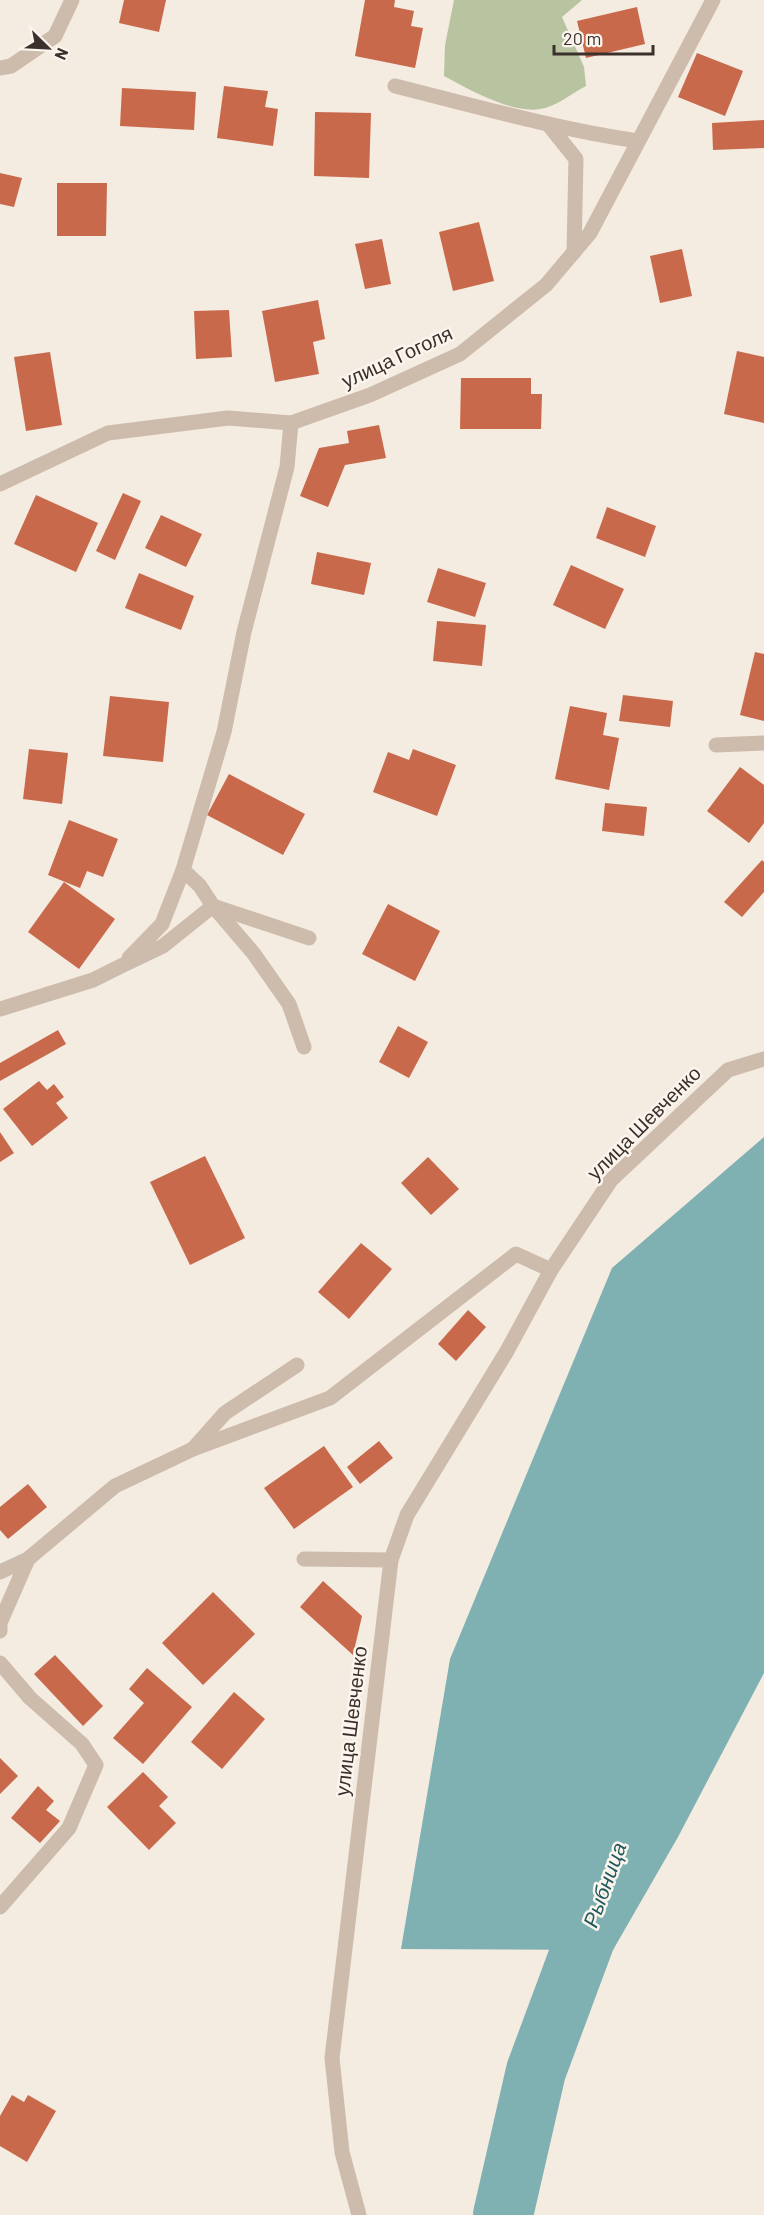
<svg xmlns="http://www.w3.org/2000/svg" width="764" height="2215" font-family="Barlow,sans-serif">
	<style>
		.green { fill: #b8c4a0 }
		.water { fill: #7fb0b2 }
		.lines { fill: none; stroke-linecap: round; stroke-linejoin: round }
		.river { stroke: #7fb0b2; stroke-width: 60 }
		.building { fill: #c8694b }
		.lane { stroke: #cdbbac; stroke-width: 15 }
		.street { stroke: #cdbbac; stroke-width: 15 }
		.labels { text-anchor: middle; stroke-width: 5; stroke-linejoin: round; paint-order: stroke }
		.street-label { font-size: 20px; fill: #3b302b; stroke: #fbf5ee }
		.water-label { font-size: 21px; font-style: italic; fill: #1f5a5e; stroke: #fbf5ee }
	</style>
	<rect width="100%" height="100%" fill="#f4ebe1"/>
	<!-- green -->
	<path class="green" d="M 454,0 L 582,0 L 562,17 L 584,67 L 586,86 C 572,93 556,107 540,109 C 512,114 468,89 444,76 L 445,45 Z"/>
	<!-- water -->
	<path class="water" d="M 764,1137 L 764,1673 L 678,1837 L 613,1950 L 401,1949 L 450,1659 L 612,1268 Z"/>
	<g class="lines">
		<!-- river -->
		<path class="river" d="M 503,2215 L 536,2071 L 610,1872"/>
	</g>
	<!-- building -->
	<g class="building">
		<path d="M 124,0 L 166,0 L 159,32 L 119,23 Z"/>
		<path d="M 365,0 L 395,0 L 394,7 L 414,11 L 411,26 L 423,28 L 415,68 L 355,56 Z"/>
		<path d="M 637,7 L 645,44 L 586,58 L 577,21 Z"/>
		<path d="M 697,53 L 743,71 L 725,116 L 678,97 Z"/>
		<path d="M 224,86 L 268,91 L 265,107 L 278,109 L 273,146 L 217,138 Z"/>
		<path d="M 122,88 L 196,92 L 194,130 L 120,126 Z"/>
		<path d="M 315,112 L 371,113 L 369,178 L 314,176 Z"/>
		<path d="M 764,120 L 764,148 L 713,150 L 712,123 Z"/>
		<path d="M 0,173 L 22,178 L 14,207 L 0,204 Z"/>
		<path d="M 57,183 L 107,183 L 106,236 L 57,236 Z"/>
		<path d="M 479,222 L 494,281 L 453,291 L 439,232 Z"/>
		<path d="M 382,239 L 391,284 L 365,289 L 355,244 Z"/>
		<path d="M 682,249 L 692,296 L 660,303 L 650,256 Z"/>
		<path d="M 318,300 L 325,339 L 313,342 L 319,374 L 275,382 L 262,311 Z"/>
		<path d="M 229,310 L 232,357 L 196,359 L 194,311 Z"/>
		<path d="M 737,351 L 764,357 L 764,423 L 724,414 Z"/>
		<path d="M 50,352 L 62,425 L 26,431 L 14,357 Z"/>
		<path d="M 461,378 L 531,378 L 531,394 L 542,394 L 541,429 L 460,429 Z"/>
		<path d="M 379,425 L 386,458 L 345,465 L 328,507 L 300,496 L 319,448 L 349,443 L 347,431 Z"/>
		<path d="M 123,493 L 141,501 L 115,560 L 96,551 Z"/>
		<path d="M 36,495 L 98,523 L 76,572 L 14,544 Z"/>
		<path d="M 607,507 L 656,526 L 645,557 L 596,538 Z"/>
		<path d="M 161,515 L 202,534 L 186,567 L 145,548 Z"/>
		<path d="M 317,552 L 371,563 L 364,595 L 311,584 Z"/>
		<path d="M 571,565 L 624,589 L 605,629 L 553,605 Z"/>
		<path d="M 438,568 L 486,583 L 475,617 L 427,602 Z"/>
		<path d="M 139,573 L 194,596 L 181,630 L 125,608 Z"/>
		<path d="M 437,621 L 486,625 L 482,666 L 433,661 Z"/>
		<path d="M 755,652 L 764,654 L 764,721 L 740,715 Z"/>
		<path d="M 623,695 L 673,701 L 670,727 L 619,721 Z"/>
		<path d="M 110,696 L 169,702 L 163,762 L 103,756 Z"/>
		<path d="M 570,706 L 607,713 L 603,735 L 619,738 L 609,790 L 555,779 Z"/>
		<path d="M 29,749 L 68,753 L 62,804 L 23,799 Z"/>
		<path d="M 413,749 L 456,765 L 437,816 L 373,792 L 388,752 L 409,760 Z"/>
		<path d="M 740,767 L 764,785 L 764,823 L 749,843 L 707,811 Z"/>
		<path d="M 229,774 L 305,814 L 283,855 L 207,815 Z"/>
		<path d="M 605,803 L 647,807 L 644,836 L 602,831 Z"/>
		<path d="M 69,820 L 118,839 L 103,877 L 87,871 L 80,888 L 48,875 Z"/>
		<path d="M 762,860 L 764,862 L 764,892 L 742,917 L 724,902 Z"/>
		<path d="M 64,882 L 115,919 L 79,969 L 28,932 Z"/>
		<path d="M 388,904 L 440,931 L 415,981 L 362,954 Z"/>
		<path d="M 398,1026 L 428,1042 L 409,1078 L 379,1062 Z"/>
		<path d="M 58,1030 L 66,1044 L 0,1081 L 0,1063 Z"/>
		<path d="M 39,1081 L 47,1090 L 54,1084 L 64,1097 L 56,1103 L 68,1118 L 32,1146 L 3,1109 Z"/>
		<path d="M 0,1132 L 14,1153 L 0,1162 Z"/>
		<path d="M 205,1156 L 245,1238 L 190,1265 L 150,1182 Z"/>
		<path d="M 428,1157 L 459,1189 L 431,1215 L 401,1183 Z"/>
		<path d="M 361,1243 L 392,1269 L 349,1319 L 318,1292 Z"/>
		<path d="M 468,1310 L 486,1327 L 456,1361 L 438,1344 Z"/>
		<path d="M 379,1441 L 393,1458 L 360,1484 L 347,1467 Z"/>
		<path d="M 324,1446 L 353,1487 L 294,1529 L 264,1488 Z"/>
		<path d="M 28,1484 L 47,1507 L 8,1539 L 0,1530 L 0,1507 Z"/>
		<path d="M 323,1581 L 362,1616 L 353,1655 L 300,1607 Z"/>
		<path d="M 213,1592 L 255,1634 L 203,1685 L 162,1643 Z"/>
		<path d="M 55,1655 L 103,1706 L 83,1726 L 34,1674 Z"/>
		<path d="M 147,1668 L 192,1707 L 143,1764 L 113,1738 L 144,1703 L 129,1689 Z"/>
		<path d="M 234,1692 L 265,1719 L 222,1769 L 191,1742 Z"/>
		<path d="M 0,1758 L 18,1776 L 0,1794 Z"/>
		<path d="M 143,1772 L 168,1797 L 159,1806 L 176,1823 L 149,1850 L 107,1807 Z"/>
		<path d="M 38,1786 L 54,1801 L 46,1810 L 60,1821 L 40,1843 L 11,1818 Z"/>
		<path d="M 12,2095 L 24,2102 L 28,2095 L 56,2111 L 27,2162 L 0,2146 L 0,2116 Z"/>
	</g>
	<g class="lines">
		<!-- lane -->
		<g class="lane">
			<path d="M 395,86 C 475,106 556,129 638,141"/>
			<path d="M 548,124 L 576,159 L 574,252"/>
			<path d="M 193,1449 L 225,1413 L 297,1365"/>
			<path d="M 304,1559 L 391,1560"/>
		</g>
		<!-- street -->
		<g class="street">
			<path d="M 0,68 L 11,66 L 55,36 L 72,0"/>
			<path d="M 291,423 L 287,467 L 244,632 L 224,732 L 183,870 L 200,886 L 213,906 L 254,954 L 289,1004 L 304,1047"/>
			<path d="M 0,484 L 108,433 L 228,418 L 291,423 L 370,395 L 460,354 L 546,285 L 590,233 L 713,0"/>
			<path d="M 716,745 L 764,743"/>
			<path d="M 129,958 L 162,924 L 183,870"/>
			<path d="M 0,1009 L 93,980 L 121,966 L 163,946 L 213,906 L 309,938"/>
			<path d="M 0,1572 L 28,1559 L 115,1486 L 193,1449 L 330,1398 L 516,1254 L 551,1270"/>
			<path d="M 0,1631 L 0,1623 L 28,1559"/>
			<path d="M 0,1663 L 30,1698 L 82,1744 L 96,1765 L 69,1828 L 0,1907"/>
			<path d="M 359,2215 L 342,2152 L 332,2058 L 391,1560 L 407,1515 L 507,1351 L 551,1270 L 611,1180 L 728,1070 L 764,1059"/>
		</g>
	</g>
	<g class="labels">
		<!-- street labels -->
		<g class="street-label">
			<text transform="translate(397 357) rotate(-25)" y="7">улица Гоголя</text>
			<text transform="translate(644 1123) rotate(-45)" y="7">улица Шевченко</text>
			<text transform="translate(351 1721) rotate(-83)" y="7">улица Шевченко</text>
		</g>
		<!-- water labels -->
		<g class="water-label">
			<text transform="translate(605 1885) rotate(-70)" y="7">Рыбница</text>
		</g>
	</g>
	<!-- north arrow -->
	<g transform="translate(48 48) rotate(114)" stroke="#fbf5ee" stroke-width="4.5" paint-order="stroke">
	<path d="M0-4.5L10 22L0 15L-10 22Z" fill="#3b302b"/>
	<text y="-9" font-size="16" font-weight="bold" text-anchor="middle" fill="#3b302b">N</text>
	</g>
	<!-- scale -->
	<path d="M554 45v9h99v-9" fill="none" stroke="#3b302b" stroke-width="3"/>
	<text x="563" y="45" font-size="18" fill="#3b302b" stroke="#fbf5ee" stroke-width="4.5" paint-order="stroke">20 m</text>
</svg>
